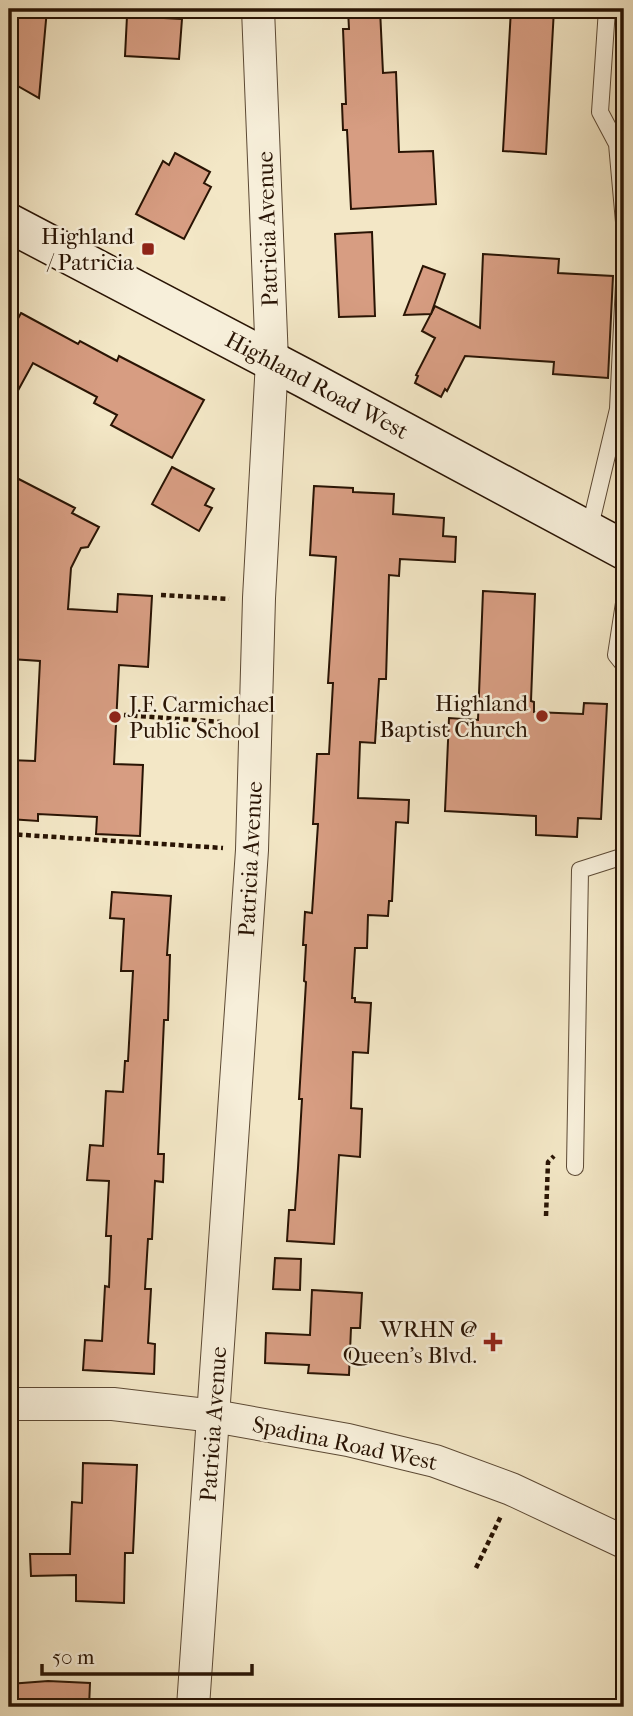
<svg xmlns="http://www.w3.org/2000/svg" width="633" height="1716" font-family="'IM FELL French Canon',serif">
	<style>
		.building { fill: #d79d82; stroke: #291404; stroke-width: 2 }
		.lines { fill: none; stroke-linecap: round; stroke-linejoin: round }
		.lane-casing { stroke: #5c4934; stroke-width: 18 }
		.street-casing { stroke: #5c4934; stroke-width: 34 }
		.secondary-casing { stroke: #291404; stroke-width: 41 }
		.path { stroke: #291404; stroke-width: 4.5; stroke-dasharray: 5 3.5; stroke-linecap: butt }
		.lane { stroke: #f7efda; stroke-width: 16 }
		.street { stroke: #f7efda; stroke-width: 32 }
		.secondary { stroke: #f7efda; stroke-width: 38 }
		.poi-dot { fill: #8f2418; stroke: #f7efda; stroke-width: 2.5 }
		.labels { text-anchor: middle; stroke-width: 5; stroke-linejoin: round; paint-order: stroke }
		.street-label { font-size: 23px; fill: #291404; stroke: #f7efda }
		.poi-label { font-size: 23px; fill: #291404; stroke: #f7efda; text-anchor: end }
	</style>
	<rect width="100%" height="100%" fill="#f3e7c6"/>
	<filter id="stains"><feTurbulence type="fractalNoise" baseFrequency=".00286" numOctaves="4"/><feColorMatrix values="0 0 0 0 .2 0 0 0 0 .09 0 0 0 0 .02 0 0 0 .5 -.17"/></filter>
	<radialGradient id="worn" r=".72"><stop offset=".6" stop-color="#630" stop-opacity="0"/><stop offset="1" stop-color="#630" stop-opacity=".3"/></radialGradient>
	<!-- building -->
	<g class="building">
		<path d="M 9,9 L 47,9 L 39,98 L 9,81 Z"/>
		<path d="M 348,9 L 380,9 L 383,73 L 396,72 L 399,152 L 433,151 L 436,204 L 351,209 L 347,130 L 343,130 L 342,104 L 346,104 L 343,29 L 349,29 Z"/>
		<path d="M 511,9 L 554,9 L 546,154 L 503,151 Z"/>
		<path d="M 127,16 L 182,19 L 179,59 L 125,56 Z"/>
		<path d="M 175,153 L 210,172 L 204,183 L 211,187 L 184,239 L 136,214 L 163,161 L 169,165 Z"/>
		<path d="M 372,232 L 375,316 L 339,317 L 335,234 Z"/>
		<path d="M 483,254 L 559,259 L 558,273 L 613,276 L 608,378 L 553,374 L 554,362 L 465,356 L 447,391 L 445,389 L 441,397 L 415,383 L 418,376 L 416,375 L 435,338 L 422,331 L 435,306 L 480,328 Z"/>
		<path d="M 423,266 L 445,274 L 431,314 L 404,315 Z"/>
		<path d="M 21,313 L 78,344 L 80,341 L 117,361 L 119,356 L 204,400 L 172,458 L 111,425 L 117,415 L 94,403 L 97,397 L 33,363 L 9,407 L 9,335 Z"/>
		<path d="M 172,467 L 214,489 L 205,505 L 212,508 L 199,531 L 152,504 Z"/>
		<path d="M 9,474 L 75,508 L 72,513 L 99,527 L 88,547 L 81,548 L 71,568 L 68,609 L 117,612 L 118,594 L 152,596 L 148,667 L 119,665 L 114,764 L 143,765 L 140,836 L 96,834 L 97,817 L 38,814 L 38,821 L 9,819 L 9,760 L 35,761 L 40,661 L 11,659 L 15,589 L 11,588 L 11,582 L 9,580 Z"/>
		<path d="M 314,486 L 353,488 L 353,492 L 394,494 L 393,514 L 444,518 L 443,536 L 456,537 L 455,562 L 400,559 L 399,576 L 389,575 L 386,679 L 379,679 L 375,743 L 360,742 L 358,798 L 409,800 L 408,823 L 396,822 L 392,901 L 389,901 L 388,916 L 368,915 L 367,948 L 355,948 L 352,998 L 355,998 L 355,1002 L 371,1003 L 368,1053 L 353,1052 L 351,1108 L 362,1109 L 360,1157 L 339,1155 L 334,1244 L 287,1241 L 289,1210 L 295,1210 L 298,1168 L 302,1099 L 299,1099 L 306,982 L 304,981 L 306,945 L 303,945 L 305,912 L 312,913 L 318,824 L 313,824 L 317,754 L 329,754 L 333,683 L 328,683 L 336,557 L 310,555 Z"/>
		<path d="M 483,591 L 535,594 L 531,701 L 534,702 L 534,712 L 583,714 L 584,703 L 607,704 L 601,819 L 578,818 L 577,837 L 536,835 L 536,816 L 445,811 L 449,718 L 478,720 Z"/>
		<path d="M 112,892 L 171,896 L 167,955 L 170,955 L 168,1020 L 164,1020 L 158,1154 L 164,1154 L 163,1182 L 155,1181 L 152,1239 L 148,1239 L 145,1289 L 151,1289 L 148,1343 L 155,1344 L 154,1374 L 83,1370 L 85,1340 L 102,1341 L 105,1286 L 109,1287 L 111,1236 L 106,1236 L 109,1181 L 87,1180 L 90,1145 L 103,1146 L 106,1091 L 123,1092 L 125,1061 L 128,1061 L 133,971 L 121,971 L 124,919 L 110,918 Z"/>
		<path d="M 275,1258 L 301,1259 L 300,1290 L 273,1289 Z"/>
		<path d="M 312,1290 L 362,1293 L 360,1328 L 351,1328 L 349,1375 L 308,1373 L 309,1365 L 265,1363 L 266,1333 L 310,1335 Z"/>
		<path d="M 83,1463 L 137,1465 L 133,1553 L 125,1553 L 124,1603 L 76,1601 L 76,1575 L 31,1576 L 30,1554 L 70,1554 L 72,1502 L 82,1503 Z"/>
		<path d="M 48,1681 L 90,1683 L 89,1707 L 9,1707 L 9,1684 Z"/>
	</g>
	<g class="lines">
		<!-- lane casing -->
		<g class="lane-casing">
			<g id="lane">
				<path d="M 607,9 L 600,112 L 617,144 L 624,222"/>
				<path d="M 589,531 L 618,409 L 624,284"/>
				<path d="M 624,603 L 616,655 L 624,665"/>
				<path d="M 575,1167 L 580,870 L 624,856"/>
			</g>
		</g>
		<!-- street casing -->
		<g class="street-casing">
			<g id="street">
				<path d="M 9,1404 L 113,1404 L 214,1416 L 348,1440 L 435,1461 L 511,1489 L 624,1542"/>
				<path d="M 193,1707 L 252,850 L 259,598 L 272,361 L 258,9"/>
			</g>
		</g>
		<!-- secondary casing -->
		<g class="secondary-casing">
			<path id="secondary" d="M 9,223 L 306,379 L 624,550"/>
		</g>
		<!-- path -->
		<g class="path">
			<path d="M 161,595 L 229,599"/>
			<path d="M 124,715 L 222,722"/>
			<path d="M 9,834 L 223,848"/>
			<path d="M 546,1216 L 548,1162 L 554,1156"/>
			<path d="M 476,1568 L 501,1516"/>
		</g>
		<!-- lane -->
		<use href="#lane" class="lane"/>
		<!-- street -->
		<use href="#street" class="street"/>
		<!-- secondary -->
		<use href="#secondary" class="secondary"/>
	</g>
	<!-- markers -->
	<g class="poi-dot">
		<rect x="141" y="242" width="14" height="14" rx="3.5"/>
		<circle cx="542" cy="716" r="7"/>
		<circle cx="115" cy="717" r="7"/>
		<path d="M489.5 1331.5h7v7h7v7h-7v7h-7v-7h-7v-7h7z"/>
	</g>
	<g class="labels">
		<!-- street labels -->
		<g class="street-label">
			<text transform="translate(267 229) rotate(-92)" y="8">Patricia Avenue</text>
			<text transform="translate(317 385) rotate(28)" y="8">Highland Road West</text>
			<text transform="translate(250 859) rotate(-87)" y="8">Patricia Avenue</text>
			<text transform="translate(213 1424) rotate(-86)" y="8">Patricia Avenue</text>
			<text transform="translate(345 1443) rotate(12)" y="8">Spadina Road West</text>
		</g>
		<!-- poi labels -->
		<g class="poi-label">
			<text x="134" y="244">Highland<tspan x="134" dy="26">/ Patricia</tspan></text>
			<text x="528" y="711">Highland<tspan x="528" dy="26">Baptist Church</tspan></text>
			<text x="129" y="712" text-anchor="start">J.F. Carmichael<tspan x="129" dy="26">Public School</tspan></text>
			<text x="477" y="1337">WRHN @<tspan x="477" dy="26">Queen’s Blvd.</tspan></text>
		</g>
	</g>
	<!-- margin -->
	<rect width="633" height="1716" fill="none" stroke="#f3e7c6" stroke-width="35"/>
	<rect x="10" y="10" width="612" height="1695" fill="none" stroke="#291404" stroke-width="3.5"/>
	<rect x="18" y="18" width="598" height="1681" fill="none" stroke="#291404" stroke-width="2"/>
	<!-- scale -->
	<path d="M42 1664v10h210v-10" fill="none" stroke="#291404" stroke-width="3.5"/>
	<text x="52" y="1664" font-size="21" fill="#291404" stroke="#f7efda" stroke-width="5" paint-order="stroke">50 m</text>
	<rect width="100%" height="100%" filter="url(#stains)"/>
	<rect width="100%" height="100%" fill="url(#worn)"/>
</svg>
